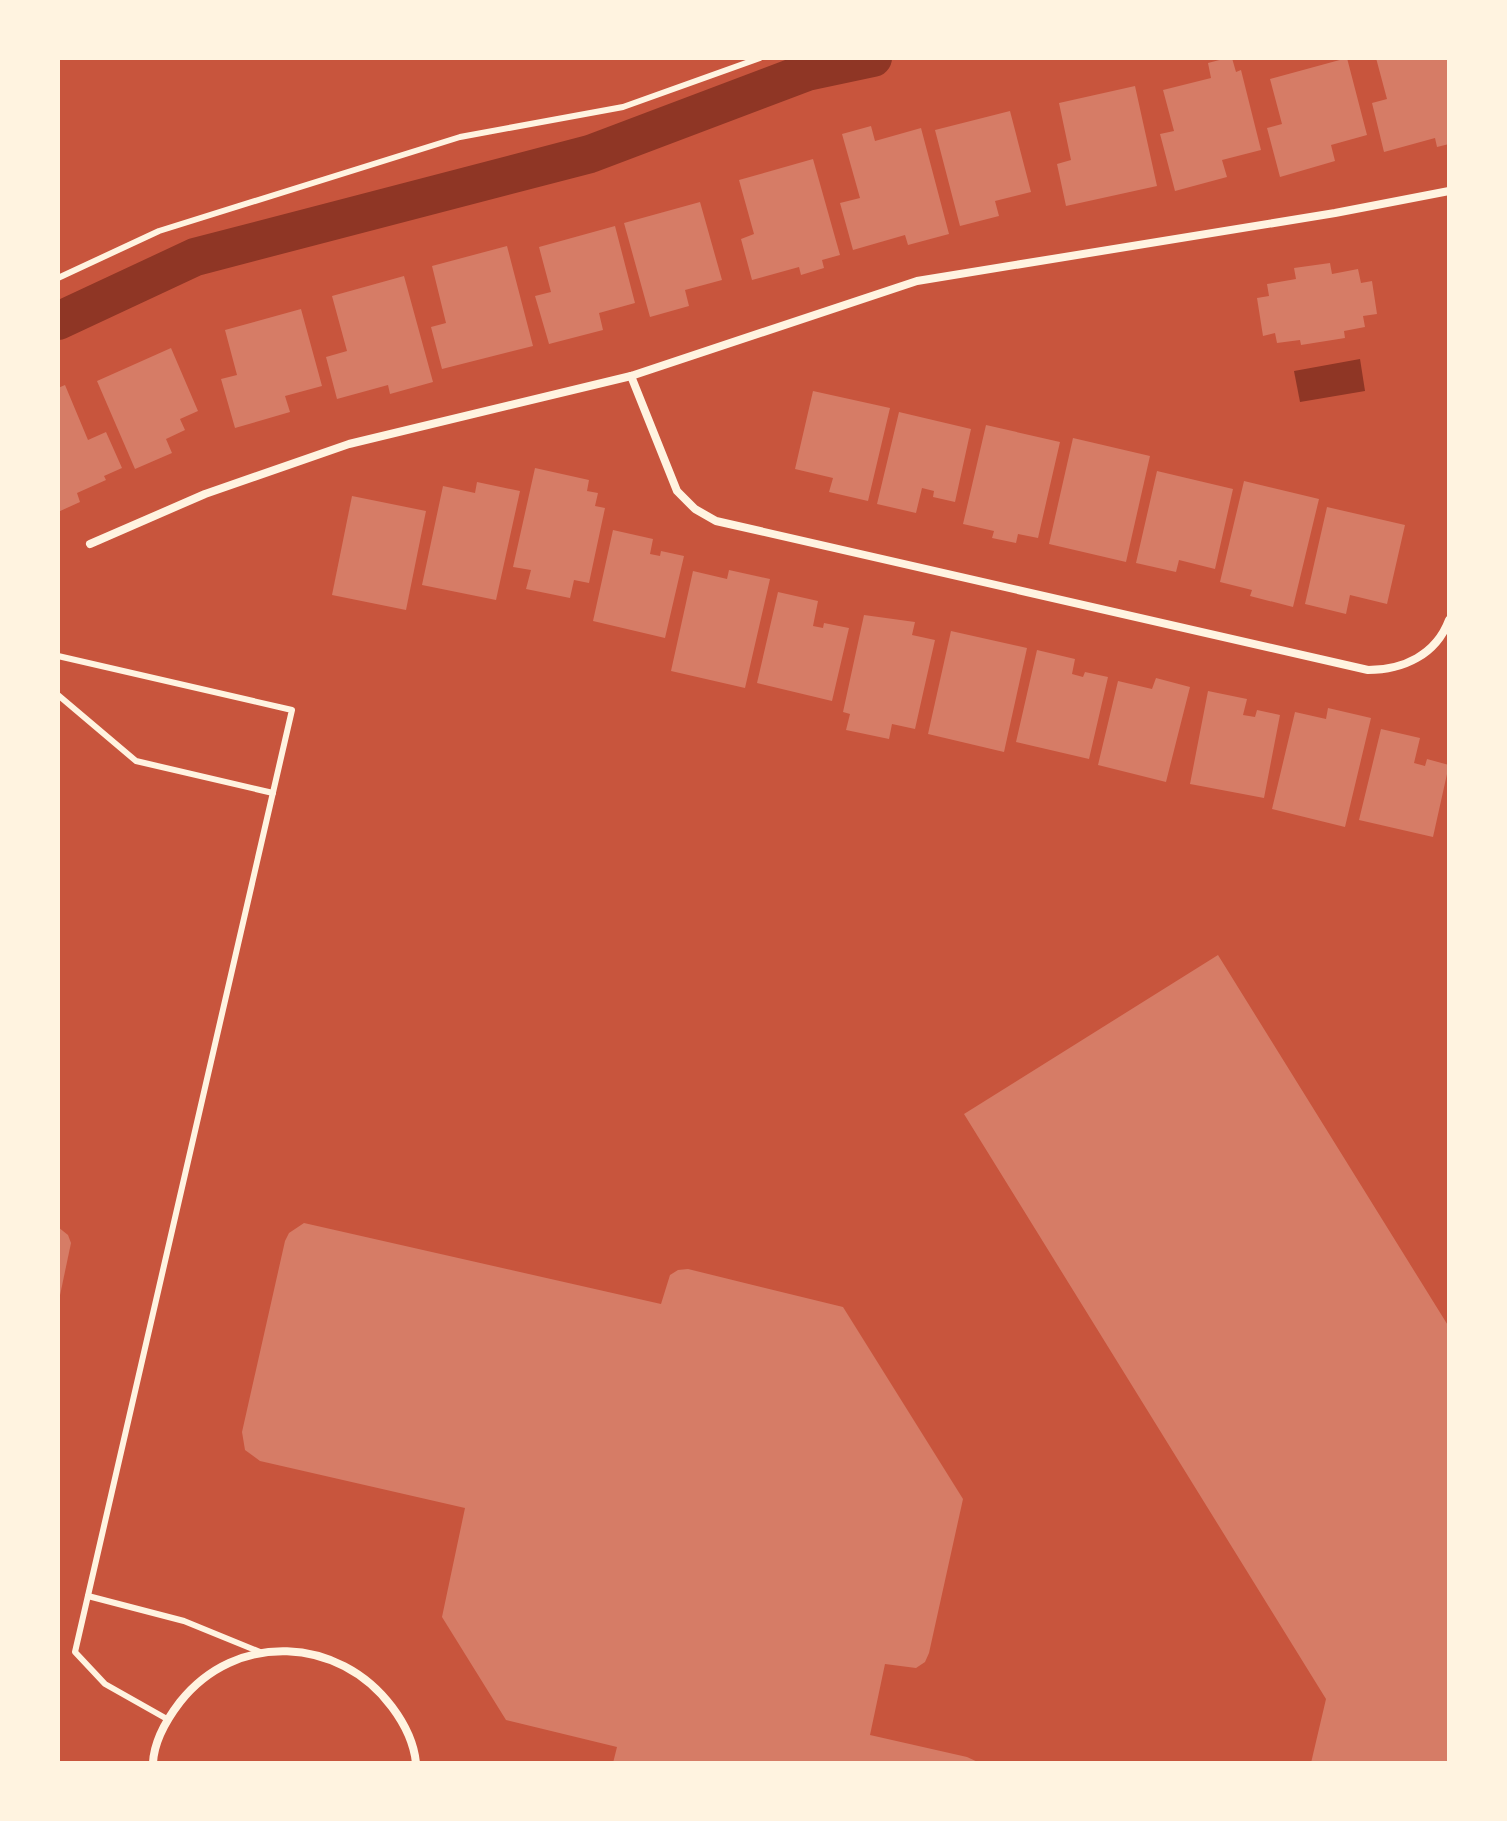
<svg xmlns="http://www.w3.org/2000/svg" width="1507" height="1821" font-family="'Public Sans',sans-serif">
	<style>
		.water { fill: #8f3625 }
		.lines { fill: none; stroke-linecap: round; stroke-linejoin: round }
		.canal { stroke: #8f3625; stroke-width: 38 }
		.building { fill: #d67c66 }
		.service { stroke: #fff3e0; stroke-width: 6 }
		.minor { stroke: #fff3e0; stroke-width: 8 }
	</style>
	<rect width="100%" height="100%" fill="#c8553d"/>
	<!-- water -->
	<path class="water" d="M 1360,359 L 1365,391 L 1300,402 L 1294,371 Z"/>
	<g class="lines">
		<!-- canal -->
		<path class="canal" d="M 58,321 L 195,257 L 590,154 L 807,72 L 873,58"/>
	</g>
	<!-- building -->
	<g class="building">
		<path d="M 1227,58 L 1232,58 L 1236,72 L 1241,70 L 1261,150 L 1222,160 L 1227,177 L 1175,191 L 1160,134 L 1174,131 L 1163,90 L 1211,78 L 1208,63 Z"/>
		<path d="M 1347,58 L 1367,135 L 1331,145 L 1335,161 L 1280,177 L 1267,128 L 1282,124 L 1270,79 Z"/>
		<path d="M 1376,58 L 1449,58 L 1449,144 L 1437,147 L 1435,138 L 1384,152 L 1372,103 L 1387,99 Z"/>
		<path d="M 1135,86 L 1157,186 L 1066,206 L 1057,164 L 1071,160 L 1059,103 Z"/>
		<path d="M 1010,111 L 1031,192 L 995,201 L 999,216 L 960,226 L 935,130 Z"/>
		<path d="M 871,126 L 875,141 L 921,128 L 949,234 L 908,245 L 905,235 L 853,250 L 840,203 L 860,198 L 842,134 Z"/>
		<path d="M 813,159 L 840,255 L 822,260 L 824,268 L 801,275 L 799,267 L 752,280 L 741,239 L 754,234 L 739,180 Z"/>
		<path d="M 700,202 L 722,280 L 685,290 L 689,306 L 650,317 L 624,223 Z"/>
		<path d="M 615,226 L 635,303 L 599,313 L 603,330 L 549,344 L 535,296 L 551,292 L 539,247 Z"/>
		<path d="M 507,246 L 533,346 L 442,369 L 431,327 L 446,323 L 432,266 Z"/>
		<path d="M 1330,263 L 1332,274 L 1358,269 L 1361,283 L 1372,281 L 1377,314 L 1363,316 L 1365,327 L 1344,331 L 1345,338 L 1301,345 L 1300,340 L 1277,343 L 1275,333 L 1263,336 L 1257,298 L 1269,296 L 1267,284 L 1296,279 L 1294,268 Z"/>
		<path d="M 404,276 L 433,382 L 390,394 L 388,385 L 337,399 L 326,357 L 347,351 L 332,296 Z"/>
		<path d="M 301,309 L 322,386 L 285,396 L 290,412 L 235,428 L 221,379 L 237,375 L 225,330 Z"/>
		<path d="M 171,348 L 198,411 L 180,419 L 185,430 L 166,439 L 172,453 L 135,469 L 97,381 Z"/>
		<path d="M 65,385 L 88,440 L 106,432 L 122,468 L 104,476 L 106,480 L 77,493 L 80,502 L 58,512 L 58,388 Z"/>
		<path d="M 813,391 L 890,408 L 868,501 L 829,492 L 833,478 L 795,469 Z"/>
		<path d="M 899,412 L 971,429 L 955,502 L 933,497 L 934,491 L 922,488 L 916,513 L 877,504 Z"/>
		<path d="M 986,425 L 1060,442 L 1038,538 L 1018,534 L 1016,543 L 992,538 L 994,531 L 963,524 Z"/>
		<path d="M 1073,438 L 1150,456 L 1126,562 L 1049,544 Z"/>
		<path d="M 535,468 L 589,480 L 587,491 L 598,493 L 595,506 L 605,508 L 589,583 L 574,580 L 570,598 L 526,589 L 531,570 L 513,567 Z"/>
		<path d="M 1157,471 L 1233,489 L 1215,569 L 1179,560 L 1176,572 L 1136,563 Z"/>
		<path d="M 1244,481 L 1319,499 L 1293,607 L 1250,596 L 1252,590 L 1220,582 Z"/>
		<path d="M 477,482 L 520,491 L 496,600 L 422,585 L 443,486 L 475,493 Z"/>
		<path d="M 352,496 L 426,511 L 406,610 L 332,595 Z"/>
		<path d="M 1327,507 L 1405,525 L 1387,604 L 1350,595 L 1346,614 L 1305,604 Z"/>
		<path d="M 613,530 L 653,539 L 650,554 L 660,556 L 661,551 L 684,556 L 665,638 L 593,621 Z"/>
		<path d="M 729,570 L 770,579 L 745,688 L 671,671 L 693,571 L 727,579 Z"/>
		<path d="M 778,592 L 818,601 L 813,626 L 823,628 L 824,623 L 849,628 L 832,701 L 757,683 Z"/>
		<path d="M 864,615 L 915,622 L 912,635 L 935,640 L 915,729 L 892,724 L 889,739 L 846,730 L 850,714 L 843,712 Z"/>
		<path d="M 951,631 L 1027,648 L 1004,752 L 928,734 Z"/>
		<path d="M 1037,650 L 1075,659 L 1072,674 L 1083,677 L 1085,672 L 1108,677 L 1089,759 L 1016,742 Z"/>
		<path d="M 1156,678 L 1190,687 L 1166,782 L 1098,765 L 1118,681 L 1152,689 Z"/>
		<path d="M 1208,691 L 1247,699 L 1243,715 L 1255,717 L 1257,710 L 1280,715 L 1264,798 L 1190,784 Z"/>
		<path d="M 1328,708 L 1371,718 L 1345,827 L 1272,809 L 1295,712 L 1326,719 Z"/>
		<path d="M 1381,729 L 1420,738 L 1414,763 L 1425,766 L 1427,759 L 1449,765 L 1433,837 L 1359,820 Z"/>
		<path d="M 1218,955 L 1449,1327 L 1449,1763 L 1311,1763 L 1326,1699 L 964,1114 Z"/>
		<path d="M 304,1223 L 661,1304 L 670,1275 L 678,1270 L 688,1269 L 843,1307 L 963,1499 L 929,1653 L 925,1662 L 916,1668 L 885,1664 L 870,1735 L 967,1757 L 980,1763 L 613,1763 L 617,1747 L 506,1720 L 442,1617 L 465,1508 L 260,1461 L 245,1450 L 242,1432 L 285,1241 L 289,1233 Z"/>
		<path d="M 58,1227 L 68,1235 L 71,1243 L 59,1300 Z"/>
	</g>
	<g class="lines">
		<!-- service -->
		<g class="service">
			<path d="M 58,278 L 159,231 L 460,137 L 623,107 L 760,58"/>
			<path d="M 58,656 L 292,710 L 75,1652 L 105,1684 L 167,1719"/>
			<path d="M 58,695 L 136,761 L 273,793"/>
			<path d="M 88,1596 L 184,1621 L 260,1652"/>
		</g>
		<!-- minor -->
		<g class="minor">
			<path d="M 631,376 L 677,491 L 695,509 L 716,521 L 1368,670 C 1403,670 1436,655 1449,620"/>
			<path d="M 90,544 L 205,494 L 349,444 L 631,376 L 917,281 L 1335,213 L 1449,191"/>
			<path d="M 153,1763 C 154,1741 167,1719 180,1702 C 236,1631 339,1636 392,1707 C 404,1723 414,1743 416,1763"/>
		</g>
	</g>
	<!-- border -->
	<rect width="1507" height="1821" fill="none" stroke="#fff3e0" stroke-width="120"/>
</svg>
